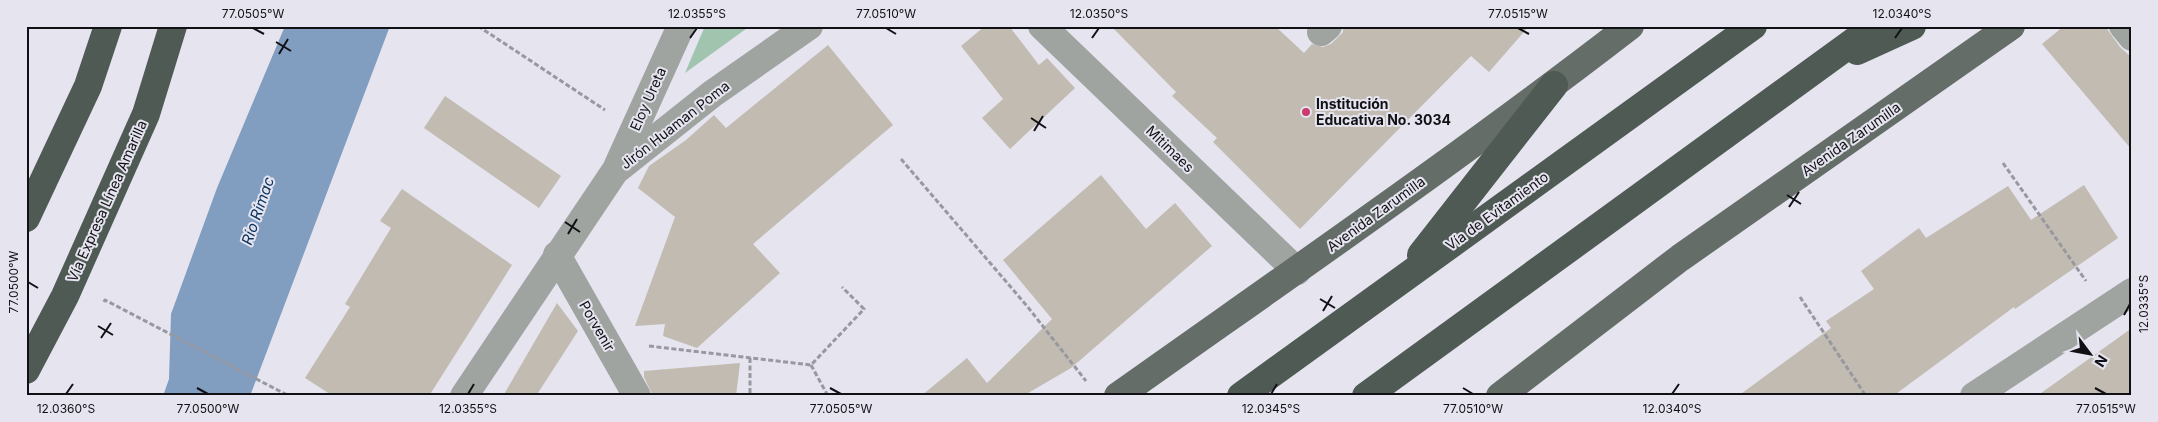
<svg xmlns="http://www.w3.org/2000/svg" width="2158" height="422" font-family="Inter,sans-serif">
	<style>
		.green { fill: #a0c4ae }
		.water { fill: #819dc0 }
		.building { fill: #c2bbb2 }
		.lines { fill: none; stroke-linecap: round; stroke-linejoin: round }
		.path { stroke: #9898a0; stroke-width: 3; stroke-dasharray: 5 2.5; stroke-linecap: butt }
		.minor { stroke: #9fa4a1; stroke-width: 28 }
		.major { stroke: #656d68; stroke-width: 28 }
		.highway { stroke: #505a54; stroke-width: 28 }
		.ticks { fill: none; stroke: #111115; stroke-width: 2 }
		.poi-dot { fill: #c93c6c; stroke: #e5e4ef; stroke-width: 2 }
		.labels { text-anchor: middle; stroke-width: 4; stroke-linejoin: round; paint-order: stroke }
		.street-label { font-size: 14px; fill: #111115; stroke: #e5e4ef }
		.poi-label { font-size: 14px; font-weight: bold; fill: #111115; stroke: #e5e4ef; text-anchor: start }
		.water-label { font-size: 15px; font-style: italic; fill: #08325e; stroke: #e5e4ef }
		.neatline { fill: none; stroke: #111115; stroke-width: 2 }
		.ticks-label { font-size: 12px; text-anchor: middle; fill: #111115 }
	</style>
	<rect width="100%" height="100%" fill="#e5e4ef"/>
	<!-- green -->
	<path class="green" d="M 705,26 L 750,26 L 685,73 Z"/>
	<!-- water -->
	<path class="water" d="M 285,26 L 390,26 L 250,396 L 163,396 L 169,379 L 171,314 L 217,188 Z"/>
	<!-- building -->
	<g class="building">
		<path d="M 985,26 L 1009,26 L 1039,65 L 1047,58 L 1075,88 L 1010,149 L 982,118 L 1003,99 L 961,46 Z"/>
		<path d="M 1111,26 L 1275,26 L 1304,53 L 1312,44 L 1323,47 L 1331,44 L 1343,32 L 1343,26 L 1529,26 L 1489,72 L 1471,56 L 1300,229 L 1213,142 L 1217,138 L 1172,96 L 1176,92 Z"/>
		<path d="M 2064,26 L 2105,26 L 2120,47 L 2132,58 L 2132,150 L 2042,44 Z"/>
		<path d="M 828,45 L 893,125 L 753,244 L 780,273 L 697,348 L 663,336 L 665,324 L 635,326 L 675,217 L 638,188 L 649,166 L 686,140 L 714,115 L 726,128 Z"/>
		<path d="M 445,96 L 561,176 L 539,208 L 424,128 Z"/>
		<path d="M 1101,175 L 1146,229 L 1175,203 L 1212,246 L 1071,368 L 1023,396 L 921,396 L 967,358 L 987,383 L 1052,319 L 1003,260 Z"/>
		<path d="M 2084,185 L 2118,238 L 2015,309 L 2014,307 L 1893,396 L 1738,396 L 1831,328 L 1826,321 L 1874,289 L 1861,271 L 1919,228 L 1926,238 L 2008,186 L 2031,220 Z"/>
		<path d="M 402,189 L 512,265 L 429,396 L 333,396 L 305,378 L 350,307 L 345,304 L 391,228 L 380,221 Z"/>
		<path d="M 557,303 L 578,331 L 536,396 L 503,396 Z"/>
		<path d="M 2132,328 L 2132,396 L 2037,396 Z"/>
		<path d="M 740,363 L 736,396 L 653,396 L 644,377 L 644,371 Z"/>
	</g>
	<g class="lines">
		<!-- path -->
		<g class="path">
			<path d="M 478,26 L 605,110"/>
			<path d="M 901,159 L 1027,306 L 1086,381"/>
			<path d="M 2003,163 L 2086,281"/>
			<path d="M 1800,297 L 1866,396"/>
			<path d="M 104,302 L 105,300 L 289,396"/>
			<path d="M 649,346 L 811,365 L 864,309 L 842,287"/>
			<path d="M 750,358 L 750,396"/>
			<path d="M 811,365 L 828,396"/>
		</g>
		<!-- minor -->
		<g class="minor">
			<path d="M 1042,26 L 1297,271"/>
			<path d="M 2123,26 L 2132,37"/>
			<path d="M 1321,32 L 1328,26"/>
			<path d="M 618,165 L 681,26"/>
			<path d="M 557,255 L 637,396"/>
			<path d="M 464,396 L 615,171 L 712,94 L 809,26"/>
			<path d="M 1974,396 L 2132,292"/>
		</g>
		<!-- major -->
		<g class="major">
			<path d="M 1118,396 C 1290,274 1463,155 1630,26"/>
			<path d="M 1500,396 L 1680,258 L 2011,26"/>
		</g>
		<!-- highway -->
		<g class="highway">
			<path d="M 1857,51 L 1912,26"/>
			<path d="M 26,218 L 88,86 L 108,26"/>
			<path d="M 1421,255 L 1554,85"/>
			<path d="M 26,370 L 65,296 L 146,114 L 173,26"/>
			<path d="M 1241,396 L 1753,26"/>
			<path d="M 1366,396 L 1875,26"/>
		</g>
	</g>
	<!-- ticks -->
	<path class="ticks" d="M 253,28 L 264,34M 886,28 L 896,34M 1518,28 L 1529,34M 690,38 L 697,28M 1092,38 L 1099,28M 1895,38 L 1902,28M 276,42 L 291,51M 279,54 L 288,39M 1031,118 L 1046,128M 1034,131 L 1043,116M 1787,195 L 1801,204M 1789,207 L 1799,192M 565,222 L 580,232M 568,234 L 577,219M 28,282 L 38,288M 1320,299 L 1335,308M 1323,311 L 1332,296M 2124,315 L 2130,304M 98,326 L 113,335M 101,338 L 111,323M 197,388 L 208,394M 830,388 L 841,394M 1463,388 L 1473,394M 2095,388 L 2106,394M 66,394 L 73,384M 468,394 L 474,384M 1271,394 L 1277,384M 1672,394 L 1679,384"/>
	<!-- markers -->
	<circle class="poi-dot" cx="1306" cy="112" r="5"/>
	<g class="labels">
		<!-- street labels -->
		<g class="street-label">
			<text transform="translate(648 99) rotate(-66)" y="5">Eloy Ureta</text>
			<text transform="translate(675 125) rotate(-38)" y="5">Jirón Huaman Poma</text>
			<text transform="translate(1851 139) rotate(-35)" y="5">Avenida Zarumilla</text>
			<text transform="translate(1170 149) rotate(44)" y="5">Mitimaes</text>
			<text transform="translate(107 201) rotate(-66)" y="5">Vía Expresa Línea Amarilla</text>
			<text transform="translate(1497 211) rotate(-36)" y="5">Vía de Evitamiento</text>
			<text transform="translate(1376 214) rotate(-36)" y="5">Avenida Zarumilla</text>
			<text transform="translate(597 326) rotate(60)" y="5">Porvenir</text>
		</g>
		<!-- poi labels -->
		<g class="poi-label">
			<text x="1316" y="109">Institución<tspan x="1316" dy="16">Educativa No. 3034</tspan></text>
		</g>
		<!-- water labels -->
		<g class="water-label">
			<text transform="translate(258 211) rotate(-71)" y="5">Río Rímac</text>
		</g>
	</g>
	<!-- border -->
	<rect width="2158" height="422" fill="none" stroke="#e5e4ef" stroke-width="55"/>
	<!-- north arrow -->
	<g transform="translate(2090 354) rotate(122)" stroke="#e5e4ef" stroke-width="4" paint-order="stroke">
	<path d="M0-4L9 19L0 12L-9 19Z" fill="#111115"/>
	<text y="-8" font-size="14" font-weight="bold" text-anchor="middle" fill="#111115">N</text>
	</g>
	<rect x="28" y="28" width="2102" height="366" class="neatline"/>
	<g class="ticks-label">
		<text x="253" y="18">77.0505°W</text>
		<text x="697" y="18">12.0355°S</text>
		<text x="886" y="18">77.0510°W</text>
		<text x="1099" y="18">12.0350°S</text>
		<text x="1518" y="18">77.0515°W</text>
		<text x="1902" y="18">12.0340°S</text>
		<text transform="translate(14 282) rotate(-90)" y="4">77.0500°W</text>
		<text transform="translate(2144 304) rotate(-90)" y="4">12.0335°S</text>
		<text x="66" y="413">12.0360°S</text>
		<text x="208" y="413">77.0500°W</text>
		<text x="468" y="413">12.0355°S</text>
		<text x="841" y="413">77.0505°W</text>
		<text x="1271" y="413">12.0345°S</text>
		<text x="1473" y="413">77.0510°W</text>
		<text x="1672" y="413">12.0340°S</text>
		<text x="2106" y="413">77.0515°W</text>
	</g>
</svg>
